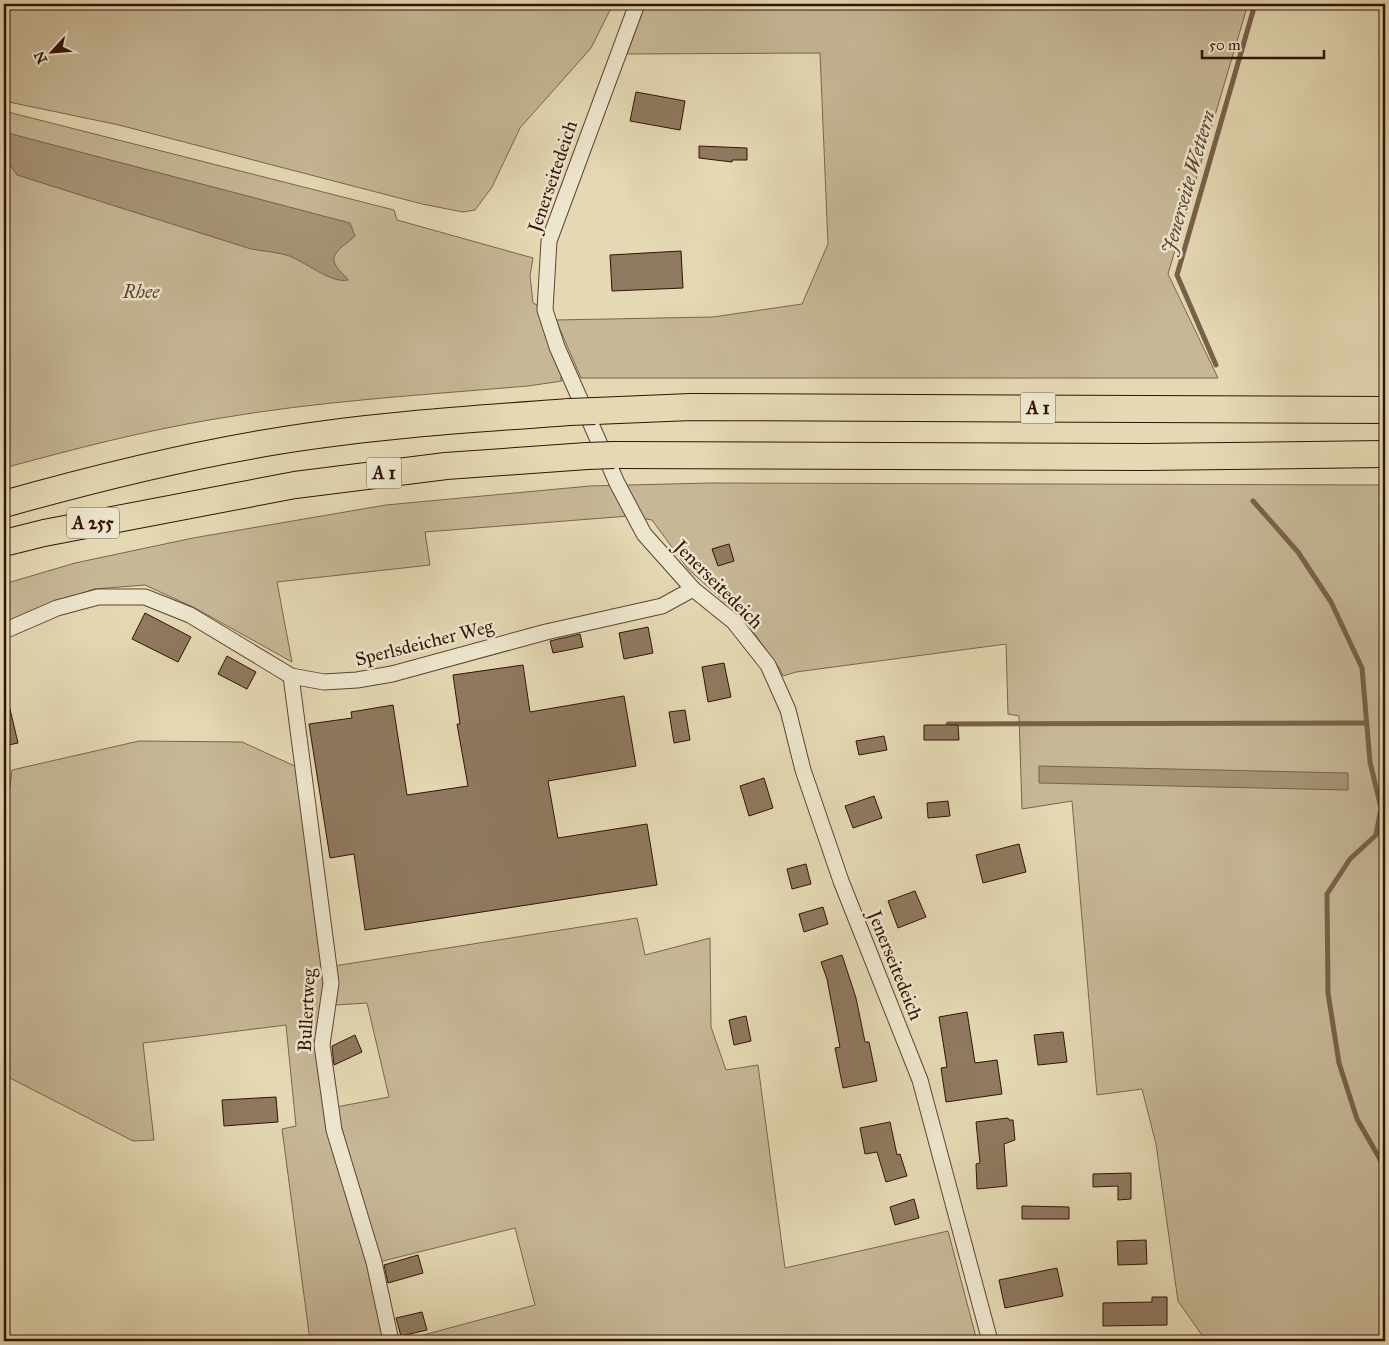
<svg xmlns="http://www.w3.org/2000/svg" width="1389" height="1345" font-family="'IM FELL Great Primer',serif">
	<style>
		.green { fill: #c6b796; stroke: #7c644e }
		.water { fill: #a79578; stroke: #78614a }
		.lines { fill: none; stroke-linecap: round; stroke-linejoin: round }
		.stream { stroke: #78614a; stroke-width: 5 }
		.building { fill: #8f7960; stroke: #321206 }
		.minor-casing { stroke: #5e4431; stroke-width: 17 }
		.motorway-casing { stroke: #321206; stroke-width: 28 }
		.minor { stroke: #ede6ce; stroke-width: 15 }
		.motorway { stroke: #e4d9b3; stroke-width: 26 }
		.motorway-bridge-casing { stroke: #321206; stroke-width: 28; stroke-linecap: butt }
		.motorway-bridge { stroke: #e4d9b3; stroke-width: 26 }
		.labels { text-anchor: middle; stroke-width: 5; stroke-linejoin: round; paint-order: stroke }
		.shield { fill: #ede6ce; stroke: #6a5242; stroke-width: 1 }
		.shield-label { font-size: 18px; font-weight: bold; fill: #321206 }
		.street-label { font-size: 19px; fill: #321206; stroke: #ede6ce }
		.park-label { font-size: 19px; font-style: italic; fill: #5e4431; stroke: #ede6ce }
		.water-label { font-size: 20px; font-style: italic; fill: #614634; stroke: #ede6ce }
	</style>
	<rect width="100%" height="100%" fill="#e4d9b3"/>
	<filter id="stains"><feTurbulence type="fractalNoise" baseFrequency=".004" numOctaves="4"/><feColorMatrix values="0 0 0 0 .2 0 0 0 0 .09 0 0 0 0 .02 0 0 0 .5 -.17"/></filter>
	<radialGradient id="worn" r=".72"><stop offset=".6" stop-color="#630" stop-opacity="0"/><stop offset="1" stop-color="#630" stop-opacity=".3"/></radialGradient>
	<!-- green -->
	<g class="green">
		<path d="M 4,4 L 613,4 L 591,48 L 520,128 L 492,187 L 475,210 L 463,212 L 422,204 L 119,125 L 4,101 Z"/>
		<path d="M 701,4 L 1248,4 L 1168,274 L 1218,378 L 581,378 L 556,320 L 713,317 L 802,304 L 828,244 L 820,53 L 627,54 L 645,5 Z"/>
		<path d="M 4,111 L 394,210 L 397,220 L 533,258 L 530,276 L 533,303 L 537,305 L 542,325 L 568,377 L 560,378 L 562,381 L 528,386 C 423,395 318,401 215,419 C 143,431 74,449 4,468 Z"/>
		<path d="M 710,483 L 1385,485 L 1385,1341 L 1206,1341 L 1178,1301 L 1156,1144 L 1142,1089 L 1097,1095 L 1072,801 L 1022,809 L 1019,716 L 1008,714 L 1006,644 L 796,672 L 783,676 L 780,669 L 744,619 L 688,569 L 652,520 L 629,516 L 425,532 L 430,565 L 277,582 L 292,662 L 195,608 L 145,585 L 94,589 L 57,602 L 4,624 L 4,584 L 75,563 L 193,538 L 386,505 L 590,486 Z"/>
		<path d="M 139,741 L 242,742 L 297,767 L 325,983 L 318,1045 L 386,1341 L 310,1341 L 282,1129 L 296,1126 L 286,1025 L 143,1043 L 154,1140 L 133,1141 L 4,1075 L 4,832 L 12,770 Z"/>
		<path d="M 637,918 L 645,955 L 710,938 L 711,1027 L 726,1070 L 758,1065 L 785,1268 L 948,1231 L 977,1341 L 401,1341 L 535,1305 L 515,1228 L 379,1262 L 336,1107 L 389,1097 L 367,1003 L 335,1005 L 334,966 Z"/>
	</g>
	<!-- water -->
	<g class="water">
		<path d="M 4,132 L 350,223 L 355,236 C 349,243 329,252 335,264 C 337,269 344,274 348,280 C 330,284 304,260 286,255 C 275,252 263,251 251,249 L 17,175 L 4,157 Z"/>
		<path d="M 1039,766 L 1348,773 L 1348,790 L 1039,783 Z"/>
	</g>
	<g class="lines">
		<!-- stream -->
		<g class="stream">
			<path d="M 1216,365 L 1177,275 L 1255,4"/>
			<path d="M 1253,501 L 1298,552 L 1331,602 L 1362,668 L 1370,762 L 1381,808 L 1376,835 L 1350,859 L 1327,894 L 1328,993 L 1339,1063 L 1357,1119 L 1385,1168"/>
			<path d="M 948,724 L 1366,723"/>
		</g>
	</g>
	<!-- building -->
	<g class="building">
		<path d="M 636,92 L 685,101 L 680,130 L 630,121 Z"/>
		<path d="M 699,146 L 747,148 L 747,160 L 732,160 L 732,162 L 699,158 Z"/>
		<path d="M 681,251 L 683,288 L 612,291 L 610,255 Z"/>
		<path d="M 729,544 L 734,561 L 718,566 L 712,549 Z"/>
		<path d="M 145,613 L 191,637 L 178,662 L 132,639 Z"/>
		<path d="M 648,627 L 653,653 L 624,659 L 619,633 Z"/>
		<path d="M 580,634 L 583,647 L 553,653 L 550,641 Z"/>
		<path d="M 227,656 L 256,672 L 247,689 L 218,674 Z"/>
		<path d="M 724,663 L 731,697 L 708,702 L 702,667 Z"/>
		<path d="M 523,665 L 530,712 L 624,696 L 636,766 L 548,781 L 558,838 L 647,824 L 657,885 L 365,930 L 354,854 L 330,858 L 309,724 L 352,718 L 351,712 L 393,705 L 407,795 L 468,786 L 457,724 L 460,724 L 453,675 Z"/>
		<path d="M 4,705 L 9,705 L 18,743 L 4,746 Z"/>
		<path d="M 685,710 L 690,740 L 674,743 L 669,712 Z"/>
		<path d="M 924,725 L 958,725 L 959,740 L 924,740 Z"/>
		<path d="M 884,736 L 887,750 L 859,755 L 856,741 Z"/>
		<path d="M 764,778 L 773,808 L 749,816 L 740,786 Z"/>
		<path d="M 874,796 L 882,818 L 853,828 L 845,806 Z"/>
		<path d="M 948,801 L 950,816 L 928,818 L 927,803 Z"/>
		<path d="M 1019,844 L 1026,872 L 983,883 L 976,855 Z"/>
		<path d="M 806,864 L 811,884 L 792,889 L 787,869 Z"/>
		<path d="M 915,891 L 926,917 L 898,928 L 888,901 Z"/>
		<path d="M 823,907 L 828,924 L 804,932 L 799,914 Z"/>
		<path d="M 842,955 L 856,998 L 865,1042 L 869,1042 L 877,1081 L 843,1088 L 835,1048 L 840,1047 L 827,979 L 821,962 Z"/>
		<path d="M 967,1012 L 975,1063 L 997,1060 L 1002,1094 L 946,1102 L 941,1068 L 947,1067 L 939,1017 Z"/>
		<path d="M 746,1016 L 751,1041 L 734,1045 L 729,1020 Z"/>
		<path d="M 1063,1032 L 1067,1062 L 1038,1065 L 1034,1035 Z"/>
		<path d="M 355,1035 L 362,1052 L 334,1065 L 332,1046 Z"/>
		<path d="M 276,1097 L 278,1122 L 224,1126 L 222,1100 Z"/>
		<path d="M 1008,1118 L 1009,1120 L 1013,1120 L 1015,1140 L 1004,1144 L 1007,1186 L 977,1189 L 976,1164 L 980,1163 L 976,1122 Z"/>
		<path d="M 890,1122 L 897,1155 L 900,1154 L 907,1176 L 886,1182 L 877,1152 L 865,1154 L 860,1128 Z"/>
		<path d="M 1131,1173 L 1131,1199 L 1118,1200 L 1118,1186 L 1093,1187 L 1093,1174 Z"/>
		<path d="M 914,1199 L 919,1218 L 895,1225 L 890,1207 Z"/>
		<path d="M 1022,1206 L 1069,1207 L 1069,1219 L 1022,1219 Z"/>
		<path d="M 1146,1240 L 1147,1264 L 1118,1265 L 1117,1241 Z"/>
		<path d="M 418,1255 L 423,1273 L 388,1283 L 384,1265 Z"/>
		<path d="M 1057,1268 L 1063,1296 L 1005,1308 L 999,1280 Z"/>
		<path d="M 1152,1297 L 1167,1297 L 1167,1325 L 1103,1326 L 1103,1303 L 1152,1302 Z"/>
		<path d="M 422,1312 L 427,1330 L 401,1336 L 396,1318 Z"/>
	</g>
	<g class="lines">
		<!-- minor casing -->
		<g class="minor-casing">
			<g id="minor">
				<path d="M 637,4 L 549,241 L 545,310 L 557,347 L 617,483 L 644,534 L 693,589 L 734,622 L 768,665 L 788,710 L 803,770 L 841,881 L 920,1080 L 990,1341"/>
				<path d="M 4,631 L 57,608 L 98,597 L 145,597 L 190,615 L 291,676 L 324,682 L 357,680 L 392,674 L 546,632 L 662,606 L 693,589"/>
				<path d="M 291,676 L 331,983 L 322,1045 L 334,1130 L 374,1262 L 391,1341"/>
			</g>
		</g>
		<!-- motorway casing -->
		<g class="motorway-casing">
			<g id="motorway">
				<path d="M 595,411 L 691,407 L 1385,410"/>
				<path d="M 614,455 L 1145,457 L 1385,454"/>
				<path d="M 4,504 C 96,478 189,455 284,440 C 378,425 474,419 569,412"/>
				<path d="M 4,543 L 44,533 L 295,485 L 446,466 L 587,456"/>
			</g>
		</g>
		<!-- minor -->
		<use href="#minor" class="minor"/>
		<!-- motorway -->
		<use href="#motorway" class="motorway"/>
		<!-- motorway-bridge casing -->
		<g class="motorway-bridge-casing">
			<g id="motorway-bridge">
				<path d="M 569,412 L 595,411"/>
				<path d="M 587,456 L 614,455"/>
			</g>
		</g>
		<!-- motorway-bridge -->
		<use href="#motorway-bridge" class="motorway-bridge"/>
	</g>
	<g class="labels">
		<!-- shield labels -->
		<g class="shield">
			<rect x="1020.5" y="392.5" width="35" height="31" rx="4"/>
			<rect x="366.5" y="457.5" width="35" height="31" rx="4"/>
			<rect x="67" y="507.5" width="52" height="31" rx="4"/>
		</g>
		<g class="shield-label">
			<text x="1038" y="414">A 1</text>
			<text x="384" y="479">A 1</text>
			<text x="93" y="529">A 255</text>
		</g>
		<!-- street labels -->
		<g class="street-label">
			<text transform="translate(552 176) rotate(-71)" y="7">Jenerseitedeich</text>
			<text transform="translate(719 584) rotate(45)" y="7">Jenerseitedeich</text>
			<text transform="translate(424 642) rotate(-14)" y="7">Sperlsdeicher Weg</text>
			<text transform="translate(896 965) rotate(68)" y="7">Jenerseitedeich</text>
			<text transform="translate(306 1010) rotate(-87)" y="7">Bullertweg</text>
		</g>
		<!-- park labels -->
		<g class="park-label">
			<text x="141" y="298">Rhee</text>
		</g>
		<!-- water labels -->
		<g class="water-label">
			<text transform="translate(1188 182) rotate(-74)" y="7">Jenerseite Wettern</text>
		</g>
	</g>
	<!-- margin -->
	<rect width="1389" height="1345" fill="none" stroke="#e4d9b3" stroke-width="20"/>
	<rect x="5" y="5" width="1379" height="1335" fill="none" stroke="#321206" stroke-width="2.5"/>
	<rect x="10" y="10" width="1369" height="1325" fill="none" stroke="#321206"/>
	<!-- north arrow -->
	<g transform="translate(52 52) rotate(244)" stroke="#ede6ce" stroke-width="4" paint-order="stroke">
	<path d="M0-4L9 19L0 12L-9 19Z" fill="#321206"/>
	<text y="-8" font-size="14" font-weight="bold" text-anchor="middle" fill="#321206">N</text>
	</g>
	<!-- scale -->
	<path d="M1202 50v8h122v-8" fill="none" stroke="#321206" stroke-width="2.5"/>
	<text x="1209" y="50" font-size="15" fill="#321206" stroke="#ede6ce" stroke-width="4" paint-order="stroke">50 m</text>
	<rect width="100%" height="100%" filter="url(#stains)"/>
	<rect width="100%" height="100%" fill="url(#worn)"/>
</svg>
